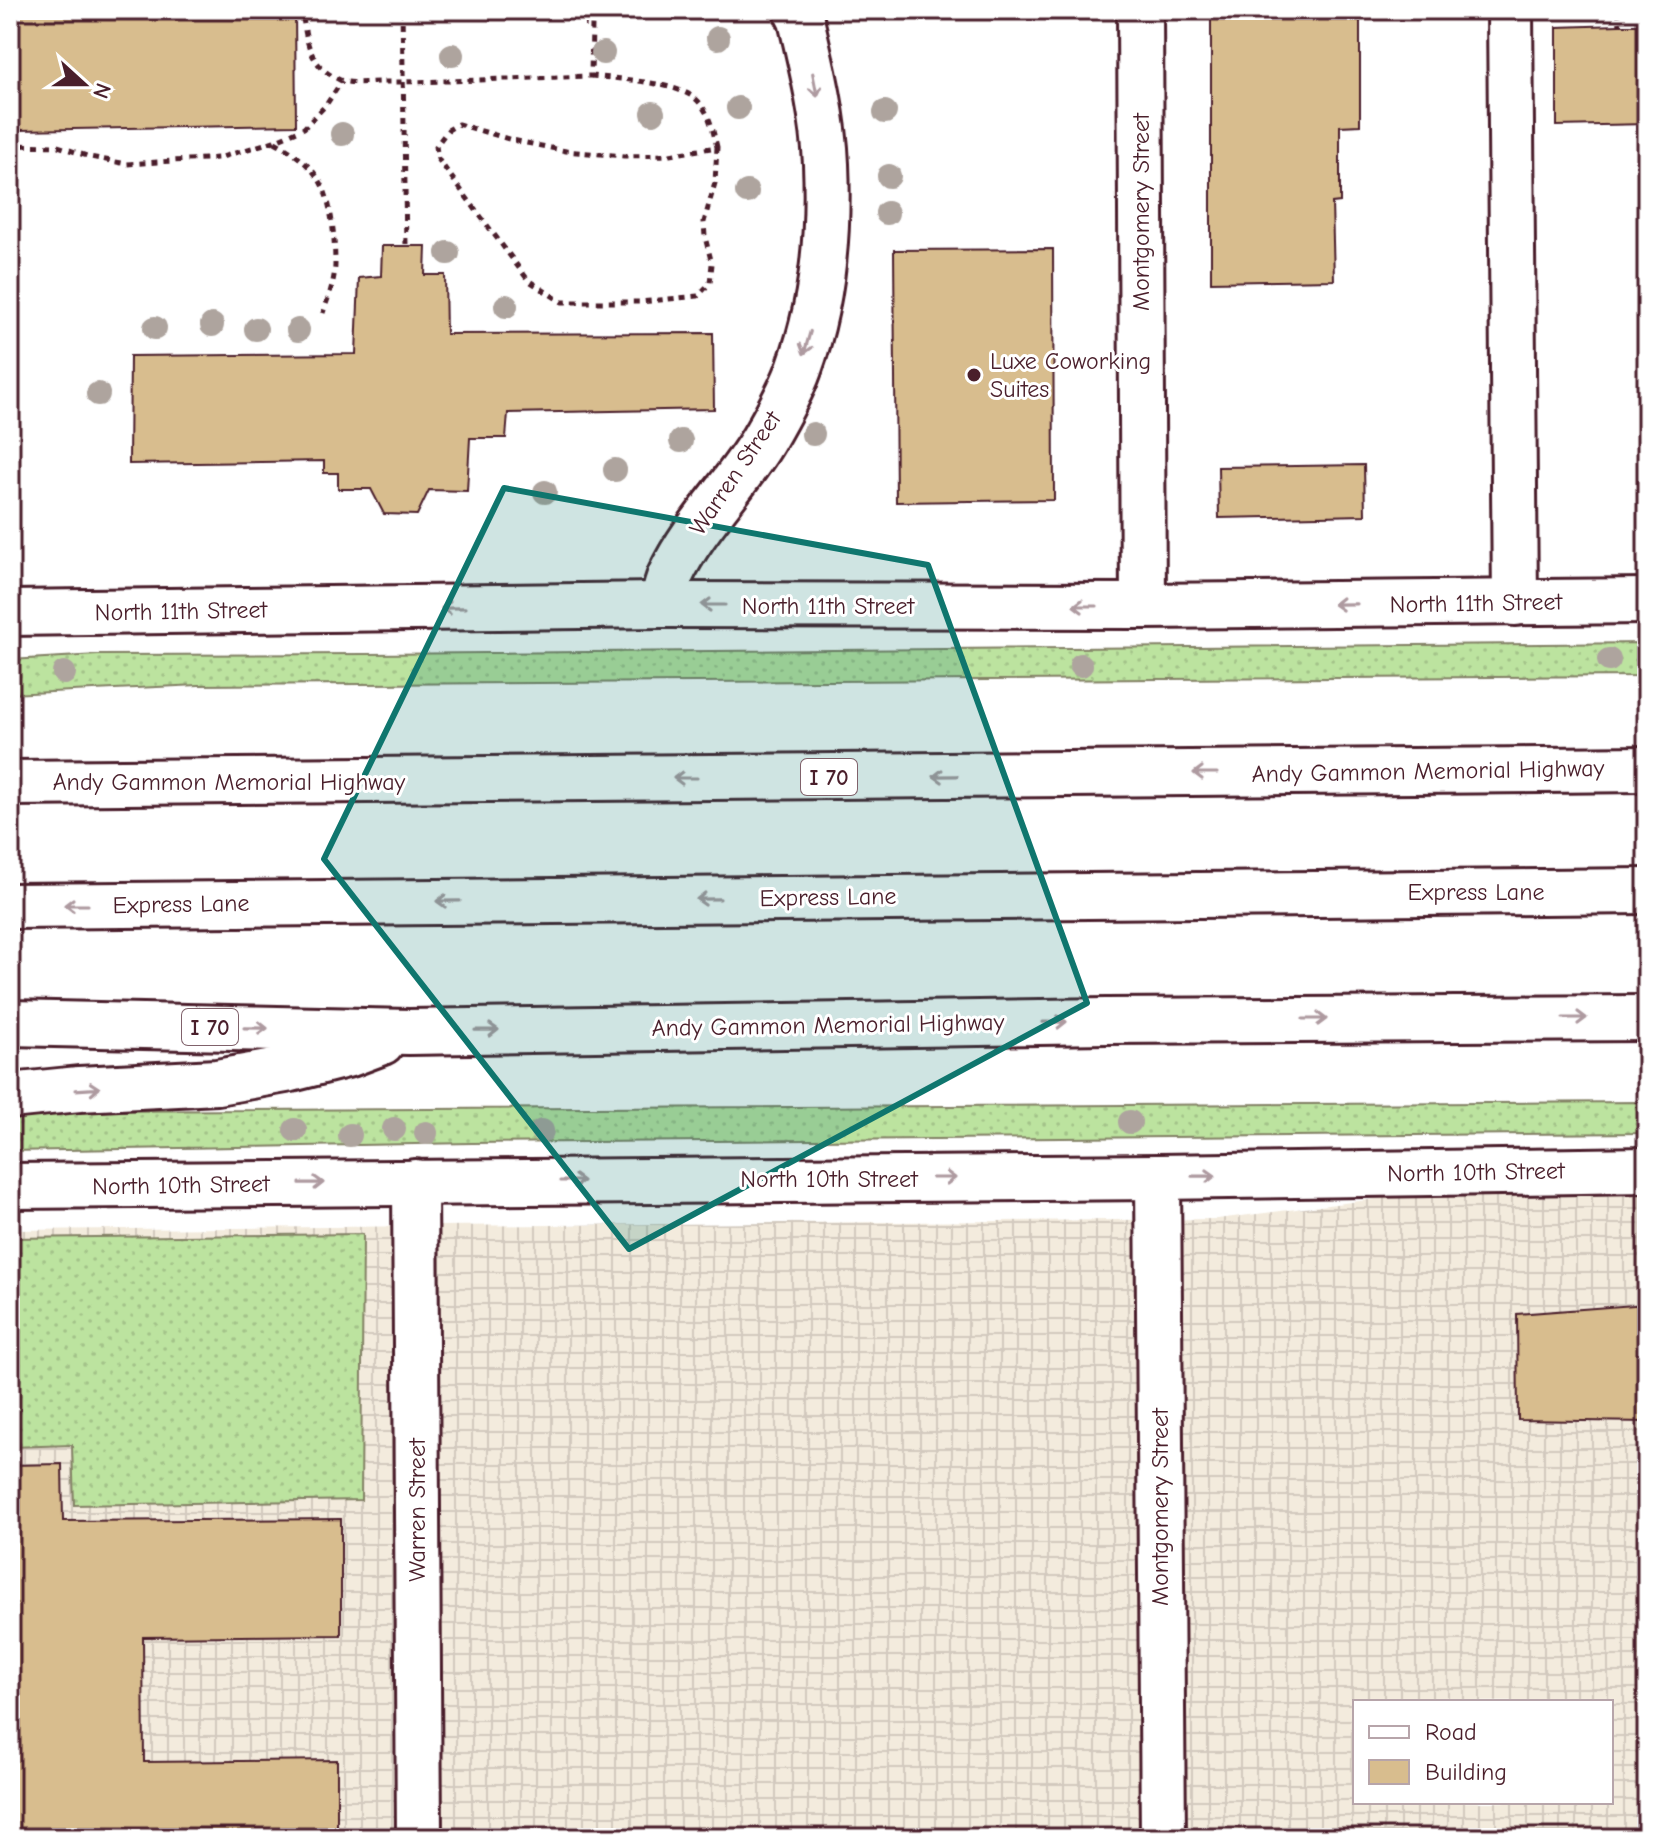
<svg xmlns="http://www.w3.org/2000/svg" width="1657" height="1848" font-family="'Comic Neue',sans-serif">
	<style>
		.industrial { fill: url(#industrial-grid); fill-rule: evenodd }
		.grass { fill: url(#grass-dots); stroke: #838165; stroke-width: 2 }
		.building { fill: #d8bd8e; stroke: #4a1f2b; stroke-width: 2 }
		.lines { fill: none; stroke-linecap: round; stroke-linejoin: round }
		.minor-casing { stroke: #4a1f2b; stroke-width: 50 }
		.highway-casing { stroke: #4a1f2b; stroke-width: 50 }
		.path { stroke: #4a1f2b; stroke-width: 5; stroke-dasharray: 6 6; stroke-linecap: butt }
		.minor { stroke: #fff; stroke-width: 44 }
		.highway { stroke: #fff; stroke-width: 44 }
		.tree { fill: #aea49e }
		.oneway { stroke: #ae9aa0 }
		.marked { fill: #0f766e; fill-opacity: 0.2; stroke: #0f766e; stroke-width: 6; stroke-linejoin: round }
		.poi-dot { fill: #4a1f2b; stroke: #fff; stroke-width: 3 }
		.labels { text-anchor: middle; stroke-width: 6; stroke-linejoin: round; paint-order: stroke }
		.shield { fill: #fff; stroke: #80626b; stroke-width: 2 }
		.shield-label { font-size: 22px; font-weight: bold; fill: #4a1f2b }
		.street-label { font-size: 24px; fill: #4a1f2b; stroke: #fff }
		.poi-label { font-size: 24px; fill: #4a1f2b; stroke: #fff; text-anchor: start }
	</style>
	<defs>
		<pattern id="industrial-grid" width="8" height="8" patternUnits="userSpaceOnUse" patternTransform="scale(2)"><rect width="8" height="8" fill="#f3ebdd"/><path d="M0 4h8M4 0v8" fill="none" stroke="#d2c9be"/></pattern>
		<pattern id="grass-dots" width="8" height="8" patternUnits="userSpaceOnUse" patternTransform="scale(2)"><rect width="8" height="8" fill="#bce39f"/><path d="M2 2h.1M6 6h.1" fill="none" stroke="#a3c289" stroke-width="1.8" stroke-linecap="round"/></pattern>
	</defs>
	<rect width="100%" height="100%" fill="#fff"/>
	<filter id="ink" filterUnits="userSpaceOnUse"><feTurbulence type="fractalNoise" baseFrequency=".0125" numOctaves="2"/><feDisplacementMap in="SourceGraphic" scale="16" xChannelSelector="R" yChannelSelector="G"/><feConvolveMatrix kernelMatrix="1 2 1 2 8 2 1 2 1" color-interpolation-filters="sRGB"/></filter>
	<g filter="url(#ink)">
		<!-- industrial -->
		<path class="industrial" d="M 1603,1170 L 1647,1171 L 1647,1838 L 10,1838 L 10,1230 L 1217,1219 ZM 1355,1702 L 1611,1702 L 1611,1802 L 1355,1802 Z"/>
		<!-- grass -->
		<g class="grass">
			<path d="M 1647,643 L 1647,676 L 199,685 L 10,694 L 10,660 L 98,655 L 366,654 Z"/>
			<path d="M 1647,1102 L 1647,1133 L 472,1143 L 10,1151 L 10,1115 L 87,1111 Z"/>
			<path d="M 363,1234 L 361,1500 L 74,1505 L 72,1445 L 10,1447 L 10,1238 Z"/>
		</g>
		<!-- building -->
		<g class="building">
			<path d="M 17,10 L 295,10 L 296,125 L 19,130 Z"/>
			<path d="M 1211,10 L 1360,10 L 1360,125 L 1340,126 L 1340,202 L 1332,203 L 1334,280 L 1211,282 Z"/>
			<path d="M 1620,25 L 1647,25 L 1647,124 L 1557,126 L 1557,27 Z"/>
			<path d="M 382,246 L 426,246 L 425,275 L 445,275 L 446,334 L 713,333 L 714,409 L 508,413 L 506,438 L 470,438 L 467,491 L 429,490 L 417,515 L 384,514 L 371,489 L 338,489 L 338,473 L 324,473 L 324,461 L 129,464 L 130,356 L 356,354 L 359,278 L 381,276 Z"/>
			<path d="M 1053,249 L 1054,500 L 896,502 L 894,250 Z"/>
			<path d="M 1364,465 L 1365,515 L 1219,518 L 1218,467 Z"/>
			<path d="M 1647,1304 L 1647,1422 L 1518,1420 L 1517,1314 Z"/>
			<path d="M 62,1464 L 63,1521 L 341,1519 L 341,1635 L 143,1637 L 144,1762 L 337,1760 L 337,1838 L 10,1838 L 10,1465 Z"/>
		</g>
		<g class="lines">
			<!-- minor casing -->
			<g class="minor-casing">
				<g id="minor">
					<path d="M 1140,10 L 1143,606"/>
					<path d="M 1510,10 L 1515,603"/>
					<path d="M 662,605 C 664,596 666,585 670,576 C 694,525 735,487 763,440 C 774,421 792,389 799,369 C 823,303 829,234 826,164 C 824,116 812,67 801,20 L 796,10"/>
					<path d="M 10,613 L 662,605 L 1143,606 L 1647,601"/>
					<path d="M 1158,1177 L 1163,1838"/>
					<path d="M 415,1182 L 419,1838"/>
					<path d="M 10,1186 L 1158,1177 L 1647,1170"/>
				</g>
			</g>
			<!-- highway casing -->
			<g class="highway-casing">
				<g id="highway">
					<path d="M 10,783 L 1647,769"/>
					<path d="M 10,906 L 1647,891"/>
					<path d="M 10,1023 L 409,1032 L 1106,1021 L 1647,1018"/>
					<path d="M 10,1096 L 79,1089 L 217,1082 L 291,1069 L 350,1054 L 382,1042"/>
				</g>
			</g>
			<!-- path -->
			<g class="path">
				<path d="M 402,10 L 406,246"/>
				<path d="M 1618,10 L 1620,25"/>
				<path d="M 303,18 C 307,45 311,66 338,79 C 349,85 368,82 381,82 C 451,82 521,78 591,76 L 592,25 L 585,25"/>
				<path d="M 591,76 C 618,79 680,82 698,101 C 710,114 713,131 717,147 L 670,155 L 624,156 L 566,151 L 512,140 L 458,124 L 448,130 L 436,146 L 438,159 L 528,280 L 562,302 L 641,302 L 698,296 L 710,283 L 712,264 L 705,237 L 704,222 L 715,183 L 717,147"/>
				<path d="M 275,142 C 293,152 311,165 321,183 C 332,203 335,242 335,264 C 335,281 328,298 323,313"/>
				<path d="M 10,145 L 58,146 L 90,157 L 127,164 L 219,158 L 274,141 L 304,128 L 326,105 L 342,81"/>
			</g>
			<!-- minor -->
			<use href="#minor" class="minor"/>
			<!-- highway -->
			<use href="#highway" class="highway"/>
		</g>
		<!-- trees -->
		<g class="tree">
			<circle cx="718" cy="38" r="12"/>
			<circle cx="603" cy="53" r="12"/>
			<circle cx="452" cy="55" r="12"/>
			<circle cx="738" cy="108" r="12"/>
			<circle cx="885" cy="112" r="12"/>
			<circle cx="653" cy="113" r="12"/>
			<circle cx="342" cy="134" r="12"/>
			<circle cx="889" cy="176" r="12"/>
			<circle cx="747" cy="192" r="12"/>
			<circle cx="887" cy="213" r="12"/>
			<circle cx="448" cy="253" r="12"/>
			<circle cx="506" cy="306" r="12"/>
			<circle cx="212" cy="325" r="12"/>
			<circle cx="155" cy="328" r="12"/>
			<circle cx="256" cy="329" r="12"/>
			<circle cx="298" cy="330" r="12"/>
			<circle cx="98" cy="394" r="12"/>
			<circle cx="813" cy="434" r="12"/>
			<circle cx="681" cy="441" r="12"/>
			<circle cx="615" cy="470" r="12"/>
			<circle cx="545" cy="492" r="12"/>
			<circle cx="1609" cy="660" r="12"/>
			<circle cx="1081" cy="665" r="12"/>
			<circle cx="64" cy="673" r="12"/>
			<circle cx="1130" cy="1122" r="12"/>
			<circle cx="394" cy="1129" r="12"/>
			<circle cx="295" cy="1130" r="12"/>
			<circle cx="542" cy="1131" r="12"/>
			<circle cx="426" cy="1133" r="12"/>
			<circle cx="350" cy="1135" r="12"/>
		</g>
		<!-- one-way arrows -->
		<defs><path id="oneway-shaft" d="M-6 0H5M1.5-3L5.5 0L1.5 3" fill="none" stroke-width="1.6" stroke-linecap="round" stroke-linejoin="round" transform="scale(2)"/></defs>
		<g class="oneway">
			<use href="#oneway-shaft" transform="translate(815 85) rotate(79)"/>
			<use href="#oneway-shaft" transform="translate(807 343) rotate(106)"/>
			<use href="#oneway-shaft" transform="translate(1345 604) rotate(179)"/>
			<use href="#oneway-shaft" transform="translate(713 605) rotate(-180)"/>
			<use href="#oneway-shaft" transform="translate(1085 606) rotate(-180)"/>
			<use href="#oneway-shaft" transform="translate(453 608) rotate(179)"/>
			<use href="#oneway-shaft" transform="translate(1205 773) rotate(180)"/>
			<use href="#oneway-shaft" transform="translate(945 776) rotate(179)"/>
			<use href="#oneway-shaft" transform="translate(685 778) rotate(180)"/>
			<use href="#oneway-shaft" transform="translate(708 899) rotate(179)"/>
			<use href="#oneway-shaft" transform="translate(448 901) rotate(179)"/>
			<use href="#oneway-shaft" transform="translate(76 905) rotate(180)"/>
			<use href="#oneway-shaft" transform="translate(1575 1018)"/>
			<use href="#oneway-shaft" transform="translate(1315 1019)"/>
			<use href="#oneway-shaft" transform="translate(1055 1022) rotate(-1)"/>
			<use href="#oneway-shaft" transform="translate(256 1028) rotate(1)"/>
			<use href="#oneway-shaft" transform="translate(487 1030) rotate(-1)"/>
			<use href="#oneway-shaft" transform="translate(88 1089) rotate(-4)"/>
			<use href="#oneway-shaft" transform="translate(1204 1176) rotate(-1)"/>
			<use href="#oneway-shaft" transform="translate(944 1178)"/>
			<use href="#oneway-shaft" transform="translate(572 1181)"/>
			<use href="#oneway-shaft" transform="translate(312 1183) rotate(-1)"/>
		</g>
	</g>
	<!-- marked area -->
	<path class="marked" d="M 504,488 L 928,565 L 1087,1003 L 629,1249 L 324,859 Z"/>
	<!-- markers -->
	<circle class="poi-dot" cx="974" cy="375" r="8"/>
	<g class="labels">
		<!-- shield labels -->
		<g class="shield">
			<rect x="801" y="759" width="56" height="36" rx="6"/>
			<rect x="182" y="1009" width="56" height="36" rx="6"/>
		</g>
		<g class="shield-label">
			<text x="829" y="785">I 70</text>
			<text x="210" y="1035">I 70</text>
		</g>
		<!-- street labels -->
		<g class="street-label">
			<text transform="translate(1141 212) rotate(-90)" y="8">Montgomery Street</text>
			<text transform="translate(735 473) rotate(-56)" y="8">Warren Street</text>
			<text transform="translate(1476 603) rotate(-1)" y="8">North 11th Street</text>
			<text x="828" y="614">North 11th Street</text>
			<text transform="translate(181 611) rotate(-1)" y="8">North 11th Street</text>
			<text transform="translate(1428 771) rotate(-1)" y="8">Andy Gammon Memorial Highway</text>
			<text x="229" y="790">Andy Gammon Memorial Highway</text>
			<text x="1476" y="900">Express Lane</text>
			<text transform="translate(828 897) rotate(-1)" y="8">Express Lane</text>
			<text transform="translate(181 904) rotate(-1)" y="8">Express Lane</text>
			<text transform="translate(828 1025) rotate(-1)" y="8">Andy Gammon Memorial Highway</text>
			<text transform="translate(1476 1172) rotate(-1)" y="8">North 10th Street</text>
			<text x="829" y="1187">North 10th Street</text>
			<text transform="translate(181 1185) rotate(-1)" y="8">North 10th Street</text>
			<text transform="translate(1160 1507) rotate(-90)" y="8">Montgomery Street</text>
			<text transform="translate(417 1510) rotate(-90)" y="8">Warren Street</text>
		</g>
		<!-- poi labels -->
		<g class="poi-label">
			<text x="990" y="369">Luxe Coworking<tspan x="990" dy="28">Suites</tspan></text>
		</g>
	</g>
	<!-- margin -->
	<rect width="1657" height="1848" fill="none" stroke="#fff" stroke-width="40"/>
	<rect x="20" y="20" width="1617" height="1808" fill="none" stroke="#4a1f2b" stroke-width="3" filter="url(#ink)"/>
	<!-- legend -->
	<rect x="1353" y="1700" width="260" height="104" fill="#ffffff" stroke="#b7a5aa" stroke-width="2"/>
	<rect x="1369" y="1726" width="40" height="12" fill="#ffffff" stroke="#b7a5aa" stroke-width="2"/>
	<text x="1425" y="1740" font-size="24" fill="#4a1f2b">Road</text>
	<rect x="1369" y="1760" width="40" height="24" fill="#d8bd8e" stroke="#b7a5aa" stroke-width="2"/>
	<text x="1425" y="1780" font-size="24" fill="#4a1f2b">Building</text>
	<!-- north arrow -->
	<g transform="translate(84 84) rotate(111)" stroke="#ffffff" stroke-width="6" paint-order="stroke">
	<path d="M0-6L14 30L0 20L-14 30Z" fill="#4a1f2b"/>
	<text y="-12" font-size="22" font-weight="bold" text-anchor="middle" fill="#4a1f2b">N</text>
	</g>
</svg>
